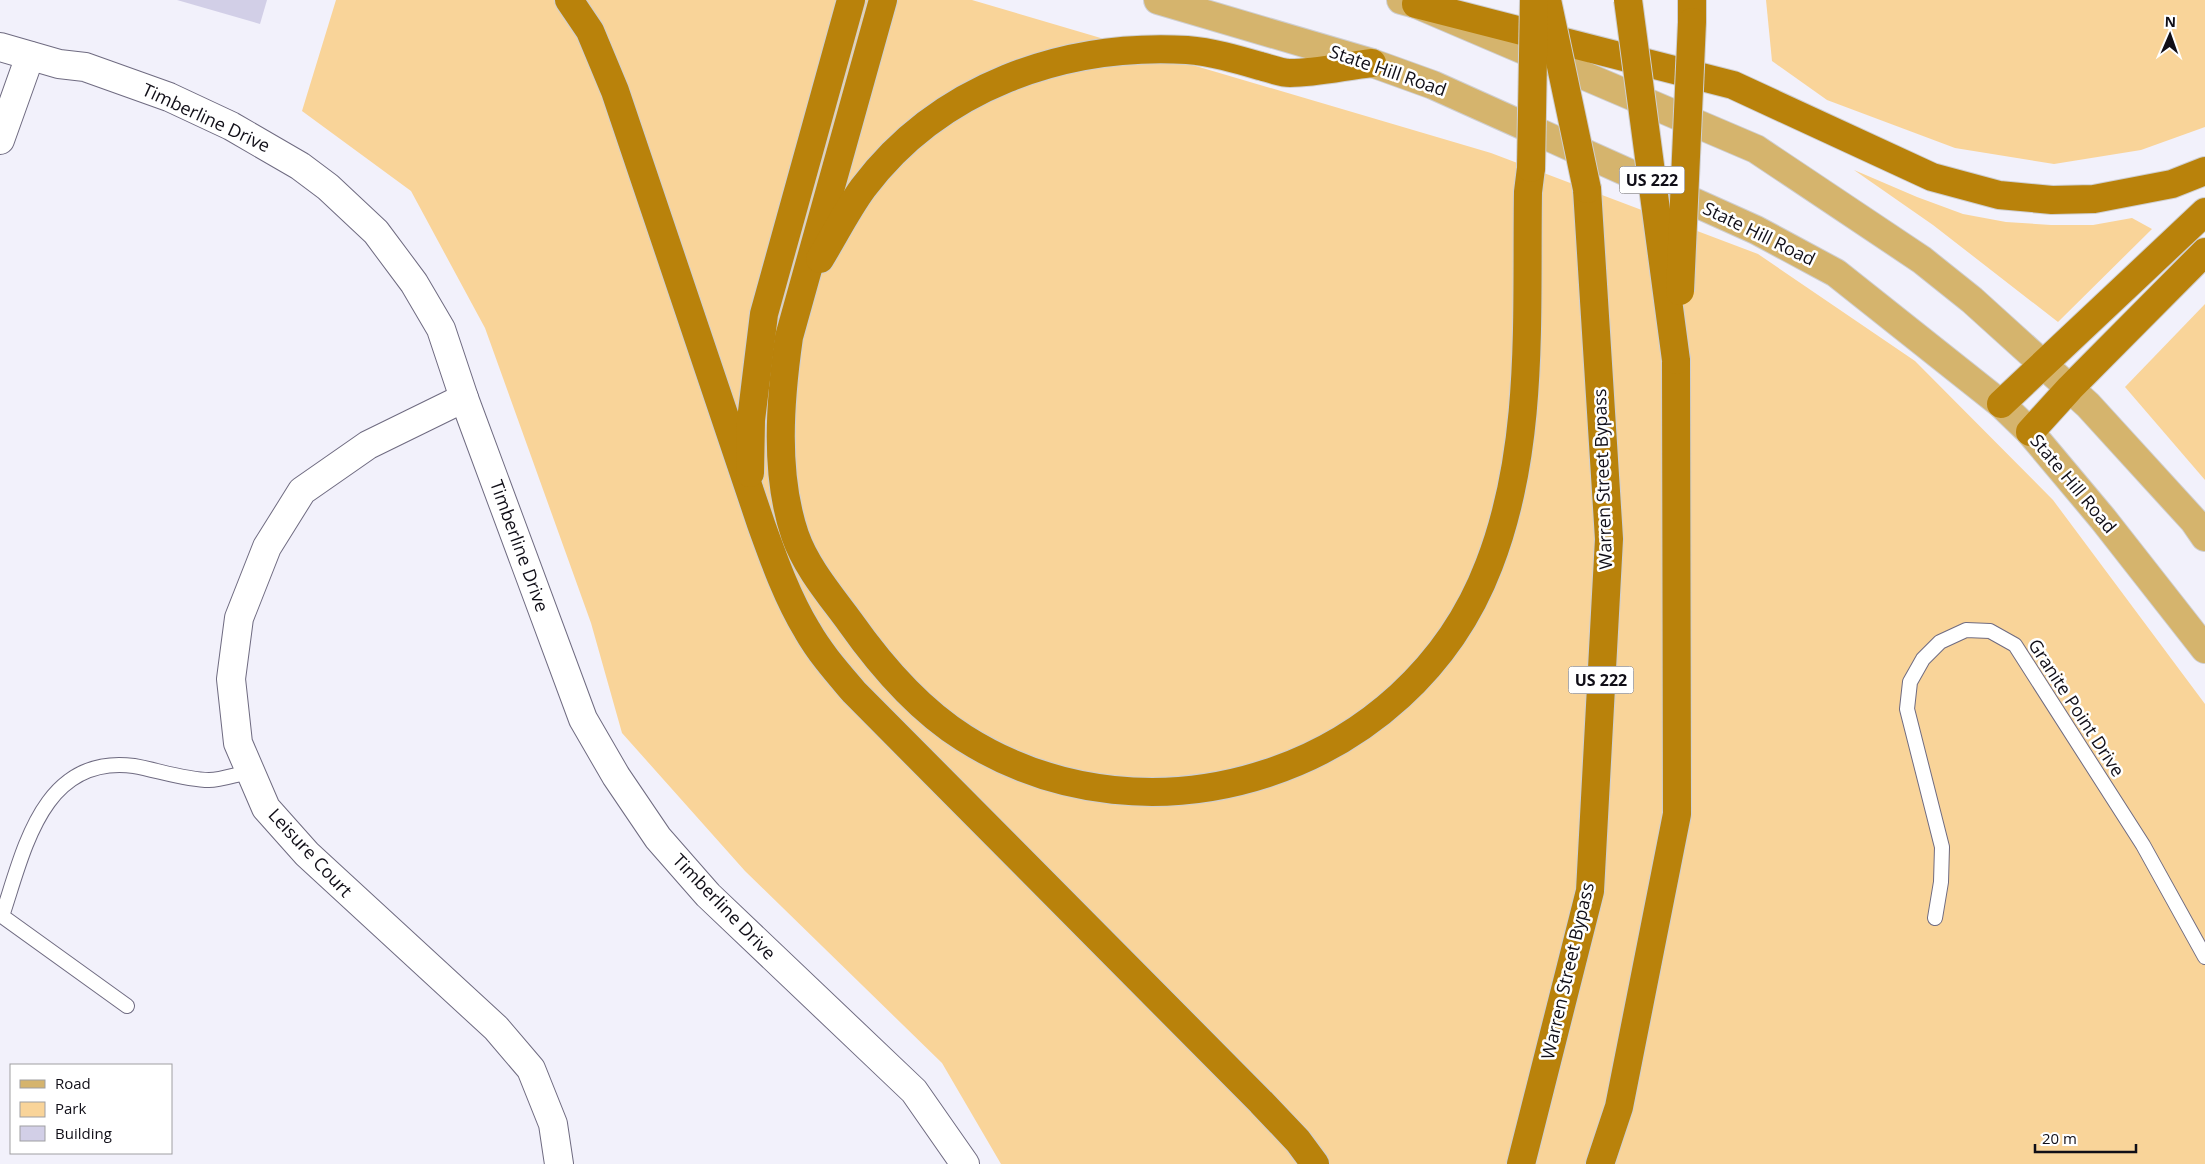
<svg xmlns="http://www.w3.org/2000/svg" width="2205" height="1164" font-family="'Open Sans',sans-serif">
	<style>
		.green { fill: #f9d499 }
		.building { fill: #d2cfe7 }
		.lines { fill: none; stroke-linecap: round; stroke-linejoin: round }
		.service-casing { stroke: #6f6b81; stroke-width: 16 }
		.minor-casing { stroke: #6f6b81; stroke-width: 30 }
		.primary-casing { stroke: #cfcfd1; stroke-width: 30 }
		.motorway-casing { stroke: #cfcfd1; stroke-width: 30 }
		.service { stroke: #fff; stroke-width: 14 }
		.minor { stroke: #fff; stroke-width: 28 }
		.primary { stroke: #d5b46d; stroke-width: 28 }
		.motorway { stroke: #b9820b; stroke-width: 28 }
		.motorway-bridge-casing { stroke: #cfcfd1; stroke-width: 30; stroke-linecap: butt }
		.motorway-bridge { stroke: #b9820b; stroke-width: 28 }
		.labels { text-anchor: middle; stroke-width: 5; stroke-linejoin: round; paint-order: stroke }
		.shield { fill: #fff; stroke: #58565d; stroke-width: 1 }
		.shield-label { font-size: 16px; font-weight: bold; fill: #100e17 }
		.street-label { font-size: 18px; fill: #100e17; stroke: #fff }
	</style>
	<rect width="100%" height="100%" fill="#f2f1fb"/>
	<!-- green -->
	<g class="green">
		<path d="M 336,0 L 972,0 L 1491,153 L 1758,254 L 1915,361 L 2053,500 L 2205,704 L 2205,1164 L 1001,1164 L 942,1063 L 745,871 L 622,733 L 591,623 L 485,328 L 411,191 L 302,111 Z"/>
		<path d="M 1766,0 L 2205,0 L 2205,127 L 2141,150 L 2054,164 L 1955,148 L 1827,100 L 1772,61 Z"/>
		<path d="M 1854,170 L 1917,197 L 1963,214 L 2006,222 L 2051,225 L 2093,225 L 2132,218 L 2152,229 L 2058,322 L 1933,225 Z"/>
		<path d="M 2205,304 L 2205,480 L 2125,387 Z"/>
	</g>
	<!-- building -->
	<path class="building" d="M 177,0 L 267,0 L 260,24 Z"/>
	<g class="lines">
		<!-- service casing -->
		<g class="service-casing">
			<g id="service">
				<path d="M 1935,918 L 1941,882 L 1942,847 L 1907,709 L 1910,682 L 1923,659 L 1940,642 L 1966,630 L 1990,631 L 2015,645 L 2143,845 L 2205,957"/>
				<path d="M 127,1006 L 2,916 C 24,851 42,754 134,766 C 157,770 186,780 209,780 C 222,780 237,774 250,772"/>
			</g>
		</g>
		<!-- minor casing -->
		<g class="minor-casing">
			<g id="minor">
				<path d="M 0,47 L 59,64 L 85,67 L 169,97 L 231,126 L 300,166 L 328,187 L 376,232 L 414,283 L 441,329 L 464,398 L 583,719 L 616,776 L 658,838 L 708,895 L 914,1091 L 965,1164"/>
				<path d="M 0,140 L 30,56"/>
				<path d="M 464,398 L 368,445 L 302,491 L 267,547 L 239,618 L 231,679 L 238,743 L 266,808 L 307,854 L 496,1028 L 531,1069 L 553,1124 L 559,1164"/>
			</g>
		</g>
		<!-- primary casing -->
		<g class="primary-casing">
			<g id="primary">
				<path d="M 1158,0 L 1372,63 L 1433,85 L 1756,230 L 1836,273 L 2001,404 L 2030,432 L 2103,519 L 2205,649"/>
				<path d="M 1401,0 L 1416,4 L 1756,149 L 1922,260 L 1972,300 L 2088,405 L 2194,521 L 2205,537"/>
			</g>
		</g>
		<!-- motorway casing -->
		<g class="motorway-casing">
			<g id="motorway">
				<path d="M 569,0 L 590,31 L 615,91 L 761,524 C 774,560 787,597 807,630 C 820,653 837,672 854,692 L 1261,1102 L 1298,1141 L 1315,1164"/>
				<path d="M 883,0 L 789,337 C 780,400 774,473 795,535 C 806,567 831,596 850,622 C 881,666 918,709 964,738 C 1150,856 1410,772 1489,565 C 1535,447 1526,316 1528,192 L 1531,168"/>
				<path d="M 1692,0 L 1692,22"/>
				<path d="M 1416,4 L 1733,85 L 1932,177 L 1999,195 L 2052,200 L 2094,199 L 2172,184 L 2205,171"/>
				<path d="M 820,259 C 834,236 847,210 863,188 C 939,87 1063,43 1187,50 C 1212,52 1236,59 1260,66 C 1269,68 1280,73 1290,73 C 1317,73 1345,66 1372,63"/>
				<path d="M 2001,404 L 2205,212"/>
				<path d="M 2030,432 L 2070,388 L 2205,252"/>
				<path d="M 750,473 L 751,420 L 764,314 L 851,0"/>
				<path d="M 1521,1164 L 1590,891 L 1609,539 L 1587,189"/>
				<path d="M 1600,1164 L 1619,1107 L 1677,814 L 1676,360"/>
			</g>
		</g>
		<!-- service -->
		<use href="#service" class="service"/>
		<!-- minor -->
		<use href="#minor" class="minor"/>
		<!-- primary -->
		<use href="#primary" class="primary"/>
		<!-- motorway -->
		<use href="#motorway" class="motorway"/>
		<!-- motorway-bridge casing -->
		<g class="motorway-bridge-casing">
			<g id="motorway-bridge">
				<path d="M 1547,0 L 1587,189"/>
				<path d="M 1628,0 L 1676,360"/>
				<path d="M 1531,168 L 1534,0"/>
				<path d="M 1680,291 L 1692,22"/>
			</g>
		</g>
		<!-- motorway-bridge -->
		<use href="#motorway-bridge" class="motorway-bridge"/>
	</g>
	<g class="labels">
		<!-- shield labels -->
		<g class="shield">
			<rect x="1619.5" y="166.5" width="65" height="27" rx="4"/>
			<rect x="1568.5" y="666.5" width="65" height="27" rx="4"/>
		</g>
		<g class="shield-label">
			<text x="1652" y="186">US 222</text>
			<text x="1601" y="686">US 222</text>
		</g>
		<!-- street labels -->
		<g class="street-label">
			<text transform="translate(1388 71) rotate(19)" y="6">State Hill Road</text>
			<text transform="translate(206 118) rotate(25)" y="6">Timberline Drive</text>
			<text transform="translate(1759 234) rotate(26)" y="6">State Hill Road</text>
			<text transform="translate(1603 479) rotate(-92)" y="6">Warren Street Bypass</text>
			<text transform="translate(2073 484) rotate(50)" y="6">State Hill Road</text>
			<text transform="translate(519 546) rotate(70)" y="6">Timberline Drive</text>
			<text transform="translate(2076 708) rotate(57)" y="6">Granite Point Drive</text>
			<text transform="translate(310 853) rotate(47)" y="6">Leisure Court</text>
			<text transform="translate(724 907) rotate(46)" y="6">Timberline Drive</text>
			<text transform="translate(1568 971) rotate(-77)" y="6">Warren Street Bypass</text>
		</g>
	</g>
	<!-- legend -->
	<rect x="10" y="1064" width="162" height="90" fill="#ffffff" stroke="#9f9fa2"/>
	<rect x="20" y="1080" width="25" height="8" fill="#d5b46d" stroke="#9f9fa2"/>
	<text x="55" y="1089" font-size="15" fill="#100e17">Road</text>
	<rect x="20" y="1102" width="25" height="15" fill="#f9d499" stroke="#9f9fa2"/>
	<text x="55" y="1114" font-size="15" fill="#100e17">Park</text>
	<rect x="20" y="1126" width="25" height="15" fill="#d2cfe7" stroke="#9f9fa2"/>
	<text x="55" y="1139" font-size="15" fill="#100e17">Building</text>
	<!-- north arrow -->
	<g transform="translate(2170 35) rotate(2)" stroke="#ffffff" stroke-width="4" paint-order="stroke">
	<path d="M0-4L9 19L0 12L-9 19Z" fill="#100e17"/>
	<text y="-8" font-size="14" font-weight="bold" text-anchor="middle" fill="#100e17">N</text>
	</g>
	<!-- scale -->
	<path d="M2035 1144v8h101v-8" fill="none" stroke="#100e17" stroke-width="2.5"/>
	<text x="2042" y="1144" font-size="15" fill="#100e17" stroke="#ffffff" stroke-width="4" paint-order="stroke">20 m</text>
</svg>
